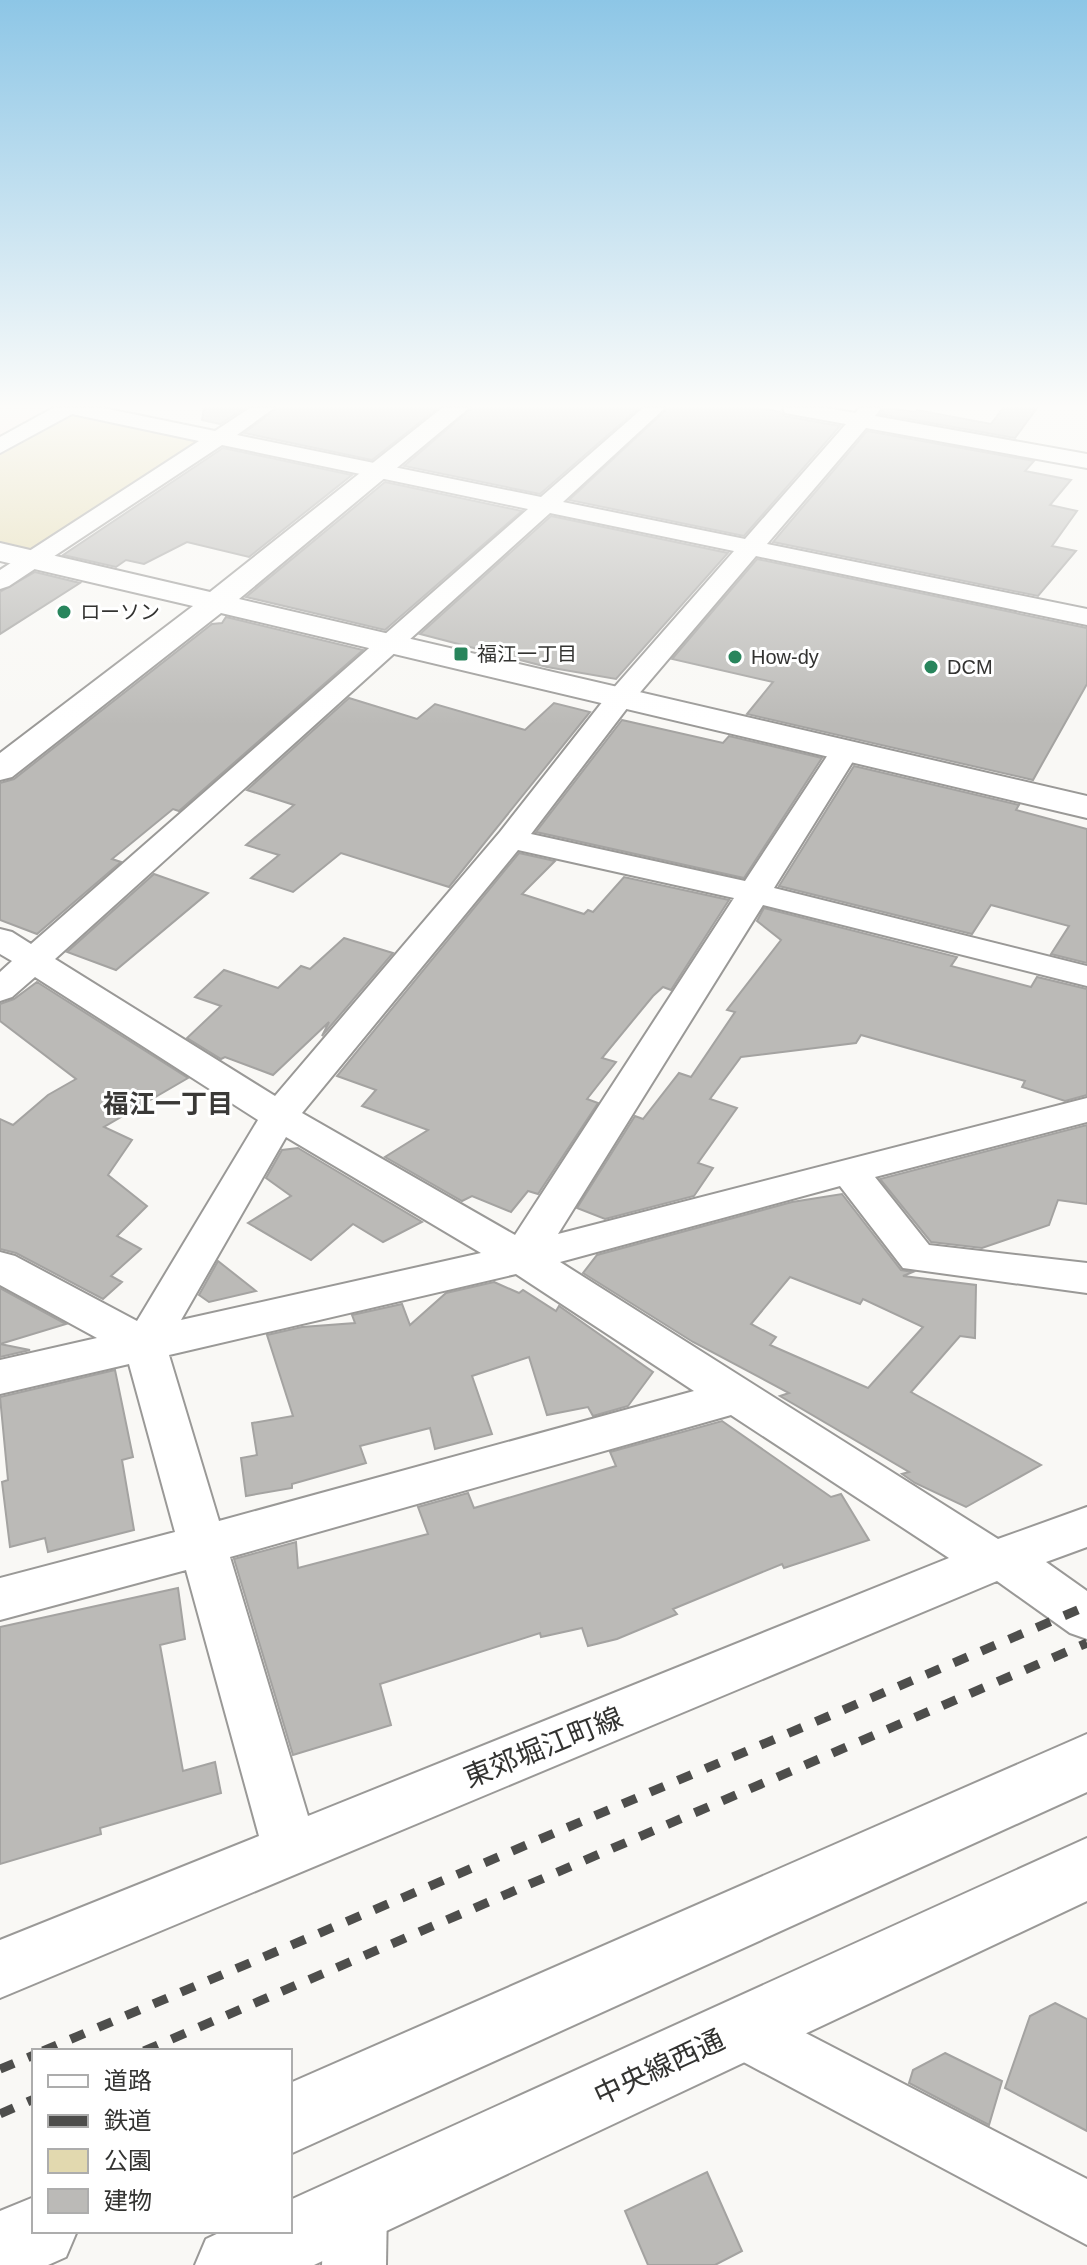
<svg xmlns="http://www.w3.org/2000/svg" width="1087" height="2265" font-family="Arial,'Noto Sans JP',sans-serif">
	<style>
		.education { fill: #fee9e5 }
		.green { fill: #e2d9af }
		.building { fill: #bbbab7; stroke: #a4a3a1; stroke-width: 2; fill-rule: evenodd }
		.lines { fill: none; stroke-linecap: round; stroke-linejoin: round }
		.street-casing { stroke: #9a9997; stroke-width: 4 }
		.secondary-casing { stroke: #9a9997; stroke-width: 4 }
		.street { fill: #fff; fill-rule: evenodd }
		.secondary { fill: #fff; fill-rule: evenodd }
		.rail { stroke: #4e4e4c; stroke-width: 9; stroke-dasharray: 15 15; stroke-linecap: butt }
		.poi-dot { fill: #28855c; stroke: #fff; stroke-width: 3 }
		.labels { text-anchor: middle; stroke-width: 6; stroke-linejoin: round; paint-order: stroke }
		.far-poi-label { font-size: 20px; fill: #333331; stroke: #fff; text-anchor: start }
		.neighbourhood-label { font-size: 26px; font-weight: bold; fill: #3a3937; stroke: #fff }
		.near-street-label { font-size: 28px; fill: #333331; stroke: #fff }
	</style>
	<rect width="100%" height="100%" fill="#f9f8f5"/>
	<!-- education -->
	<path class="education" d="M 0,408 L 44,408 L 45,411 L 0,438 Z"/>
	<!-- green -->
	<path class="green" d="M 86,415 L 203,441 L 36,553 L 0,545 L 0,455 L 68,416 Z"/>
	<!-- building -->
	<g class="building">
		<path d="M 204,408 L 245,408 L 220,424 L 202,420 Z"/>
		<path d="M 277,408 L 438,408 L 372,460 L 244,433 Z"/>
		<path d="M 472,408 L 639,408 L 540,494 L 404,466 Z"/>
		<path d="M 668,408 L 759,408 L 781,412 L 784,416 L 840,426 L 744,536 L 569,500 Z"/>
		<path d="M 885,408 L 916,412 L 917,410 L 991,424 L 1003,408 L 1037,408 L 1015,438 L 880,414 Z"/>
		<path d="M 867,431 L 1034,461 L 1025,471 L 1071,480 L 1050,505 L 1077,511 L 1052,546 L 1076,551 L 1038,596 L 773,542 Z"/>
		<path d="M 223,448 L 352,475 L 249,557 L 187,542 L 144,564 L 126,560 L 116,567 L 63,555 Z"/>
		<path d="M 385,482 L 522,511 L 385,630 L 246,597 Z"/>
		<path d="M 551,516 L 728,553 L 616,679 L 547,667 L 420,634 Z"/>
		<path d="M 757,559 L 1087,628 L 1087,684 L 1033,780 L 747,714 L 773,682 L 672,659 Z"/>
		<path d="M 35,572 L 80,583 L 0,634 L 0,592 Z"/>
		<path d="M 226,617 L 363,650 L 179,811 L 173,809 L 112,859 L 121,862 L 37,934 L 0,920 L 0,783 L 14,779 L 212,624 L 222,623 Z"/>
		<path d="M 349,698 L 417,719 L 435,704 L 525,730 L 554,703 L 590,712 L 449,887 L 341,853 L 293,892 L 251,878 L 279,855 L 246,845 L 294,805 L 247,790 Z"/>
		<path d="M 622,720 L 723,743 L 729,736 L 822,758 L 744,878 L 536,832 Z"/>
		<path d="M 854,766 L 1019,805 L 1016,810 L 1087,829 L 1087,963 L 1051,954 L 1069,926 L 991,905 L 972,934 L 779,886 Z"/>
		<path d="M 519,853 L 555,861 L 522,894 L 584,914 L 588,910 L 593,912 L 624,877 L 729,900 L 671,990 L 663,987 L 653,996 L 602,1058 L 616,1062 L 587,1099 L 598,1103 L 538,1194 L 528,1191 L 511,1212 L 472,1196 L 462,1201 L 385,1157 L 428,1130 L 362,1106 L 376,1090 L 337,1076 Z"/>
		<path d="M 154,874 L 208,893 L 116,970 L 67,952 Z"/>
		<path d="M 764,908 L 957,957 L 951,966 L 1031,987 L 1037,977 L 1087,989 L 1087,1095 L 1065,1101 L 1022,1087 L 1025,1081 L 861,1035 L 856,1043 L 741,1057 L 710,1099 L 737,1108 L 698,1163 L 713,1168 L 694,1196 L 605,1219 L 577,1208 L 635,1116 L 643,1119 L 679,1073 L 691,1077 L 735,1012 L 727,1010 L 781,940 L 757,921 Z"/>
		<path d="M 344,938 L 393,953 L 322,1036 L 329,1022 L 273,1075 L 225,1057 L 221,1059 L 187,1038 L 221,1006 L 195,997 L 224,970 L 278,988 L 301,966 L 310,969 Z"/>
		<path d="M 37,982 L 188,1078 L 104,1127 L 132,1140 L 108,1175 L 147,1206 L 117,1236 L 141,1249 L 111,1276 L 122,1282 L 103,1299 L 16,1253 L 0,1249 L 0,1119 L 13,1125 L 48,1095 L 76,1079 L 0,1021 L 0,1004 L 14,999 Z"/>
		<path d="M 1087,1125 L 1087,1204 L 1058,1200 L 1049,1225 L 982,1248 L 931,1242 L 880,1179 Z"/>
		<path d="M 298,1148 L 422,1222 L 383,1242 L 353,1224 L 311,1260 L 248,1223 L 291,1196 L 266,1178 L 282,1150 Z"/>
		<path d="M 842,1194 L 901,1270 L 913,1272 L 903,1276 L 976,1285 L 975,1338 L 960,1336 L 911,1392 L 1041,1465 L 966,1507 L 915,1483 L 902,1474 L 909,1472 L 780,1396 L 789,1393 L 693,1342 L 583,1273 L 597,1255 L 792,1202 ZM 790,1277 L 860,1304 L 863,1299 L 923,1327 L 868,1388 L 770,1345 L 776,1337 L 751,1324 Z"/>
		<path d="M 218,1261 L 256,1291 L 209,1302 L 199,1295 Z"/>
		<path d="M 494,1282 L 519,1293 L 523,1290 L 556,1311 L 559,1306 L 653,1372 L 628,1406 L 593,1416 L 588,1407 L 547,1415 L 529,1357 L 472,1376 L 492,1434 L 435,1449 L 430,1428 L 360,1446 L 366,1463 L 292,1484 L 292,1488 L 246,1496 L 241,1458 L 257,1455 L 252,1423 L 293,1416 L 267,1335 L 302,1327 L 355,1323 L 352,1315 L 402,1304 L 410,1325 L 446,1293 Z"/>
		<path d="M 0,1288 L 66,1324 L 0,1344 L 30,1350 L 0,1357 Z"/>
		<path d="M 115,1370 L 133,1457 L 122,1460 L 134,1530 L 48,1552 L 45,1538 L 10,1547 L 2,1482 L 8,1480 L 0,1397 Z"/>
		<path d="M 722,1421 L 831,1497 L 841,1494 L 869,1540 L 784,1568 L 782,1564 L 673,1609 L 677,1614 L 617,1639 L 588,1646 L 582,1628 L 541,1637 L 540,1633 L 380,1684 L 391,1725 L 293,1755 L 234,1559 L 296,1542 L 298,1568 L 428,1534 L 418,1507 L 468,1493 L 474,1508 L 616,1466 L 610,1452 Z"/>
		<path d="M 178,1588 L 185,1639 L 160,1645 L 183,1771 L 215,1762 L 221,1793 L 100,1828 L 101,1834 L 0,1864 L 0,1627 Z"/>
		<path d="M 1055,2003 L 1087,2019 L 1087,2131 L 1005,2088 L 1030,2016 Z"/>
		<path d="M 945,2053 L 1002,2081 L 989,2125 L 909,2083 L 913,2070 Z"/>
		<path d="M 707,2172 L 742,2251 L 715,2265 L 648,2265 L 625,2211 Z"/>
	</g>
	<g class="lines">
		<!-- street casing -->
		<g class="street-casing">
			<g id="street">
				<path d="M 53,408 L 103,408 L 215,431 L 250,408 L 274,408 L 237,435 L 541,497 L 643,408 L 665,408 L 563,502 L 745,539 L 846,424 L 785,413 L 783,408 L 827,408 L 855,413 L 860,408 L 881,408 L 875,416 L 1087,454 L 1087,468 L 866,428 L 767,544 L 1087,609 L 1087,625 L 756,556 L 631,703 L 531,834 L 745,881 L 835,744 L 845,741 L 855,744 L 860,750 L 774,888 L 1087,966 L 1087,986 L 763,905 L 558,1234 L 1087,1098 L 1087,1122 L 875,1177 L 929,1245 L 1087,1263 L 1087,1293 L 903,1268 L 840,1186 L 560,1262 L 998,1539 L 1087,1507 L 1087,1547 L 1046,1562 L 1087,1591 L 1087,1639 L 1070,1633 L 997,1581 L 0,1998 L 0,1940 L 259,1836 L 186,1570 L 0,1620 L 0,1578 L 175,1532 L 129,1364 L 0,1394 L 0,1360 L 97,1338 L 0,1285 L 0,1252 L 15,1256 L 137,1321 L 258,1120 L 35,977 L 12,997 L 0,1001 L 0,972 L 12,961 L 0,954 L 0,929 L 12,932 L 31,944 L 528,509 L 222,445 L 9,586 L 0,589 L 0,570 L 199,441 L 72,414 L 0,453 L 0,437 ZM 550,513 L 734,551 L 611,691 L 500,832 L 275,1096 L 55,959 ZM 518,850 L 734,898 L 515,1235 L 302,1113 ZM 286,1137 L 481,1253 L 181,1320 ZM 516,1274 L 694,1391 L 219,1521 L 169,1355 ZM 731,1415 L 949,1558 L 308,1816 L 230,1557 Z"/>
				<path d="M 742,2000 L 1087,2179 L 1087,2245 L 721,2050 L 713,2029 L 721,2008 Z"/>
				<path d="M 356,2174 L 378,2183 L 387,2205 L 386,2265 L 322,2265 L 325,2205 L 334,2183 Z"/>
			</g>
		</g>
		<!-- secondary casing -->
		<g class="secondary-casing">
			<g id="secondary">
				<path d="M 442,408 L 469,408 L 239,599 L 1087,796 L 1087,818 L 221,613 L 12,777 L 0,780 L 0,753 L 193,606 L 0,561 L 0,543 L 210,592 Z"/>
				<path d="M 1087,1734 L 1087,1792 L 290,2154 L 290,2083 Z"/>
				<path d="M 1087,1838 L 1087,1901 L 314,2265 L 195,2265 L 206,2239 L 223,2231 L 290,2231 L 290,2200 Z"/>
				<path d="M 34,2197 L 34,2231 L 77,2231 L 66,2257 L 48,2265 L 0,2265 L 0,2211 Z"/>
			</g>
		</g>
		<!-- street -->
		<use href="#street" class="street"/>
		<!-- secondary -->
		<use href="#secondary" class="secondary"/>
		<!-- rail -->
		<g class="rail">
			<path d="M 43,2051 L 1087,1606"/>
			<path d="M 144,2051 L 1087,1643"/>
			<path d="M 0,2069 L 34,2055"/>
			<path d="M 0,2114 L 34,2099"/>
		</g>
	</g>
	<!-- sky -->
	<linearGradient id="sky" x2="0" y2="1"><stop stop-color="#8dc6e6"/><stop offset="0.56" stop-color="#fcfcfa"/><stop offset="1" stop-color="#fcfcfa" stop-opacity="0"/></linearGradient>
	<rect width="1087" height="725" fill="url(#sky)"/>
	<!-- markers -->
	<g class="poi-dot">
		<circle cx="64" cy="612" r="8"/>
		<rect x="453" y="646" width="16" height="16" rx="4"/>
		<circle cx="735" cy="657" r="8"/>
		<circle cx="931" cy="667" r="8"/>
	</g>
	<g class="labels">
		<!-- far-poi labels -->
		<g class="far-poi-label">
			<text x="80" y="619">ローソン</text>
			<text x="477" y="661">福江一丁目</text>
			<text x="751" y="664">How-dy</text>
			<text x="947" y="674">DCM</text>
		</g>
		<!-- neighbourhood labels -->
		<g class="neighbourhood-label">
			<text x="168" y="1113">福江一丁目</text>
		</g>
		<!-- near-street labels -->
		<g class="near-street-label">
			<text transform="translate(543 1747) rotate(-22)" y="10">東郊堀江町線</text>
			<text transform="translate(659 2067) rotate(-25)" y="10">中央線西通</text>
		</g>
	</g>
	<!-- legend -->
	<rect x="32" y="2049" width="260" height="184" fill="#ffffff" stroke="#adadad" stroke-width="2"/>
	<rect x="48" y="2075" width="40" height="12" fill="#ffffff" stroke="#adadad" stroke-width="2"/>
	<text x="104" y="2089" font-size="24" fill="#333331">道路</text>
	<rect x="48" y="2115" width="40" height="12" fill="#4e4e4c" stroke="#adadad" stroke-width="2"/>
	<text x="104" y="2129" font-size="24" fill="#333331">鉄道</text>
	<rect x="48" y="2149" width="40" height="24" fill="#e2d9af" stroke="#adadad" stroke-width="2"/>
	<text x="104" y="2169" font-size="24" fill="#333331">公園</text>
	<rect x="48" y="2189" width="40" height="24" fill="#bbbab7" stroke="#adadad" stroke-width="2"/>
	<text x="104" y="2209" font-size="24" fill="#333331">建物</text>
</svg>
